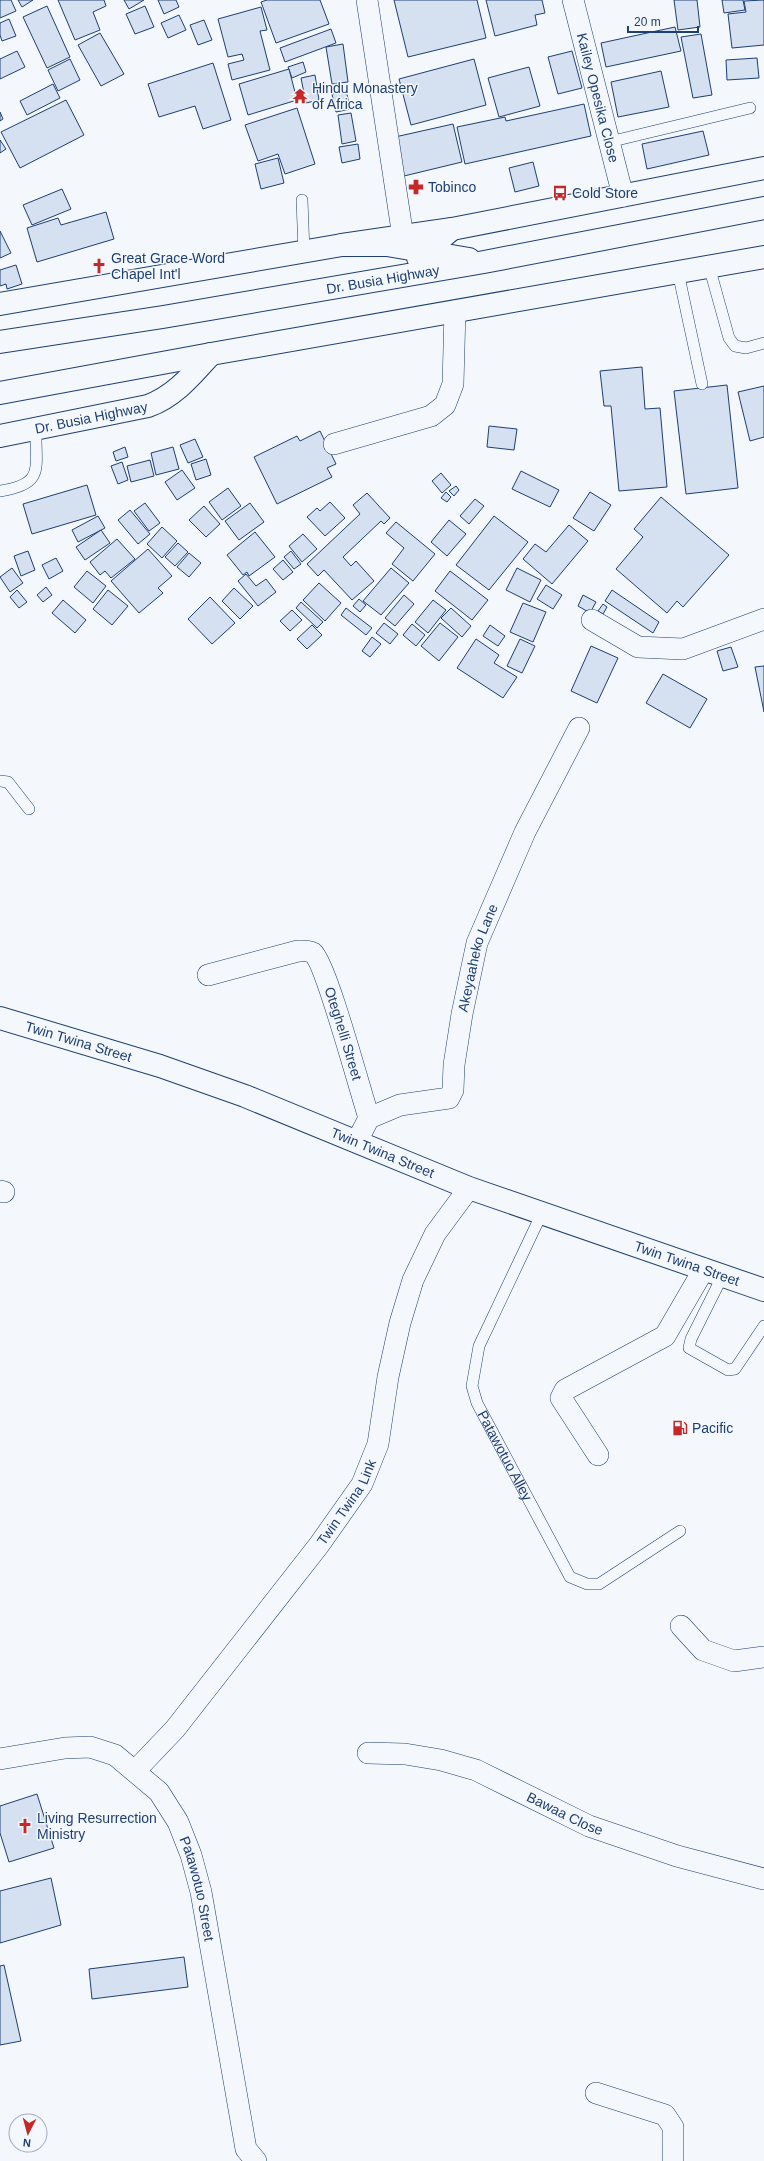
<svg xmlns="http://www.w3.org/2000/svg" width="764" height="2161" font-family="Arial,sans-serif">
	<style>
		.building { fill: #d5e0f0; stroke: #1d3f73 }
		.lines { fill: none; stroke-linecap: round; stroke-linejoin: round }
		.service-casing { stroke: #1d3f73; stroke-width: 12 }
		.minor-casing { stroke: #1d3f73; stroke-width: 22 }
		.tertiary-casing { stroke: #1d3f73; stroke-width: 24 }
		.secondary-casing { stroke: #1d3f73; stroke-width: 24 }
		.trunk-casing { stroke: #1d3f73; stroke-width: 24 }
		.service { stroke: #f4f7fb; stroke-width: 11 }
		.minor { stroke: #f4f7fb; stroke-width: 21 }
		.tertiary { stroke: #f4f7fb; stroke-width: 22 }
		.secondary { stroke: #f4f7fb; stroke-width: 22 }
		.trunk { stroke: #f4f7fb; stroke-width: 22 }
		.labels { text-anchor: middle; stroke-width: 3; stroke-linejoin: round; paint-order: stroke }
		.poi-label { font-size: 14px; fill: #1d3f73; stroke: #f4f7fb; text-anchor: start }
		.street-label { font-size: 14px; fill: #1d3f73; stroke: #f4f7fb }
	</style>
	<rect width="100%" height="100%" fill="#f4f7fb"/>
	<!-- building -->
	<g class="building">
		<path d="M 0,0 L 11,0 L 16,11 L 0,18 Z"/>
		<path d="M 18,0 L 33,0 L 22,7 Z"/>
		<path d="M 58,0 L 104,0 L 106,6 L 93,12 L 100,30 L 75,40 Z"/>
		<path d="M 124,0 L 144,0 L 129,9 Z"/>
		<path d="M 158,0 L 176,0 L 179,7 L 164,14 Z"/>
		<path d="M 267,0 L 320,0 L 329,24 L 276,43 L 261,2 Z"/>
		<path d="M 394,0 L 477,0 L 486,38 L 408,57 Z"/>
		<path d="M 486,0 L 542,0 L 545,13 L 535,15 L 537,25 L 495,36 Z"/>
		<path d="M 674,0 L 697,0 L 700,27 L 678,30 Z"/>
		<path d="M 722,0 L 743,0 L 745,10 L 724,13 Z"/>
		<path d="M 764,0 L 764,45 L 732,48 L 728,14 L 746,12 L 744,1 Z"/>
		<path d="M 47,6 L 70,57 L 47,68 L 23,17 Z"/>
		<path d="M 145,6 L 154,27 L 135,34 L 126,14 Z"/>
		<path d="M 261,7 L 267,30 L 260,31 L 270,70 L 232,80 L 228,64 L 244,60 L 242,54 L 228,57 L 218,19 Z"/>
		<path d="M 179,15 L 186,30 L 168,38 L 161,23 Z"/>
		<path d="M 9,19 L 16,36 L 2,41 L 0,35 L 0,23 Z"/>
		<path d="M 204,20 L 212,40 L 198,45 L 190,25 Z"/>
		<path d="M 675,27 L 681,51 L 606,67 L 601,43 Z"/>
		<path d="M 331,29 L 336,43 L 285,62 L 280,48 Z"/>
		<path d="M 100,33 L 124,74 L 101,86 L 78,45 Z"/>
		<path d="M 701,34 L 712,95 L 693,98 L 681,37 Z"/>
		<path d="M 343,44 L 348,82 L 332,84 L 326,47 Z"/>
		<path d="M 17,51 L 25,67 L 0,79 L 0,59 Z"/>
		<path d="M 572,51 L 582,88 L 558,94 L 548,57 Z"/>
		<path d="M 757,58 L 759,78 L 727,80 L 726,60 Z"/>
		<path d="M 70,59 L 80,80 L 58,91 L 48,70 Z"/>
		<path d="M 474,59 L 486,105 L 411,125 L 399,79 Z"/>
		<path d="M 303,62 L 306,72 L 292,78 L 288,67 Z"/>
		<path d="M 213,63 L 231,120 L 203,129 L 195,106 L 159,117 L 148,84 Z"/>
		<path d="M 529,67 L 540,106 L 499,117 L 488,78 Z"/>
		<path d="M 289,69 L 297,100 L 248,115 L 239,84 Z"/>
		<path d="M 661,71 L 669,107 L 618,117 L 611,82 Z"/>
		<path d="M 315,75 L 319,100 L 306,103 L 301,78 Z"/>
		<path d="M 53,84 L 60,98 L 27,115 L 20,101 Z"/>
		<path d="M 346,91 L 351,109 L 336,112 L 332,94 Z"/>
		<path d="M 66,100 L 84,135 L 20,168 L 1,132 Z"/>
		<path d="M 584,104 L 591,136 L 465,164 L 457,127 L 505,117 L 506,121 Z"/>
		<path d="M 297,108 L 315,164 L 285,174 L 278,154 L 258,161 L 245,125 Z"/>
		<path d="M 0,112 L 3,119 L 0,121 Z"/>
		<path d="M 351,113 L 356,141 L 342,144 L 338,115 Z"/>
		<path d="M 453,124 L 462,162 L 404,176 L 395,137 Z"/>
		<path d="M 703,131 L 709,155 L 647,169 L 642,144 Z"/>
		<path d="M 0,140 L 6,149 L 0,153 Z"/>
		<path d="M 358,144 L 360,159 L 342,163 L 339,147 Z"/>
		<path d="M 278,158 L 284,183 L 261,189 L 255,164 Z"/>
		<path d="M 533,162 L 539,186 L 515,192 L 509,168 Z"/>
		<path d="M 62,189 L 71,209 L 32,225 L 23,205 Z"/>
		<path d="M 106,212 L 114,239 L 37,262 L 27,228 L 58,218 L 61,225 Z"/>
		<path d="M 0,231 L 11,253 L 0,258 Z"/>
		<path d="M 16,265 L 22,284 L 7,289 L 6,284 L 0,286 L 0,270 Z"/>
		<path d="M 642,367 L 645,409 L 660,408 L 667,487 L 619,491 L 611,406 L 604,406 L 600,371 Z"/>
		<path d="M 727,385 L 738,488 L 686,494 L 674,391 Z"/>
		<path d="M 764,386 L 764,437 L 750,441 L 738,392 Z"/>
		<path d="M 489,426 L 517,429 L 514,450 L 487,447 Z"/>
		<path d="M 320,431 L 336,464 L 327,468 L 332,477 L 277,504 L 254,457 L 297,436 L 300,441 Z"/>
		<path d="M 195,439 L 203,457 L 188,463 L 180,445 Z"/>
		<path d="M 125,447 L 128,457 L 116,461 L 113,452 Z"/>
		<path d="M 173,447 L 179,469 L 156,475 L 151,453 Z"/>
		<path d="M 206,459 L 211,475 L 196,480 L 191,464 Z"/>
		<path d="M 150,460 L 154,476 L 131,482 L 127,466 Z"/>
		<path d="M 122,462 L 128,480 L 118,484 L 111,466 Z"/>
		<path d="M 182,470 L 195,488 L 177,500 L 165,482 Z"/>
		<path d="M 521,471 L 559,490 L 550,507 L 512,489 Z"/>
		<path d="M 441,473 L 451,485 L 442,493 L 432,481 Z"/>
		<path d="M 87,485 L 96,515 L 32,534 L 23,504 Z"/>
		<path d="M 456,486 L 459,490 L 454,496 L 449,491 Z"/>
		<path d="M 228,488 L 241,506 L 222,520 L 209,502 Z"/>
		<path d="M 446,492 L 451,497 L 447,502 L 441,498 Z"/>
		<path d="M 590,492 L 611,505 L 594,531 L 573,518 Z"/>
		<path d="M 367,493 L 390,518 L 384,524 L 381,521 L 343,557 L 351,566 L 356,561 L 374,581 L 352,600 L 324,570 L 318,576 L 307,564 L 360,514 L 353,505 Z"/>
		<path d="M 661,497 L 729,555 L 683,607 L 677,601 L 667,613 L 616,569 L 643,537 L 634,529 Z"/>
		<path d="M 475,499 L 484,506 L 469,524 L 460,516 Z"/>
		<path d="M 330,502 L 345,518 L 325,536 L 307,517 L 317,508 L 320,511 Z"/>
		<path d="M 145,503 L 160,523 L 149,531 L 134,511 Z"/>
		<path d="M 250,503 L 264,522 L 239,540 L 225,521 Z"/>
		<path d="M 204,506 L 220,524 L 206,537 L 189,520 Z"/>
		<path d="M 130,510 L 150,534 L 138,544 L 118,520 Z"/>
		<path d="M 98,516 L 105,528 L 78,542 L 72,530 Z"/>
		<path d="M 494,516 L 528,542 L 489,590 L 456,565 Z"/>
		<path d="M 449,520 L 466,534 L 447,556 L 431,542 Z"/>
		<path d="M 396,522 L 435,554 L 413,581 L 392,564 L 404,548 L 386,533 Z"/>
		<path d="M 569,525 L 588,541 L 552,584 L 523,559 L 535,544 L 546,552 Z"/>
		<path d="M 162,527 L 177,541 L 162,558 L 147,544 Z"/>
		<path d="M 101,530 L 110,543 L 85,560 L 76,547 Z"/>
		<path d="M 255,532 L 275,557 L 249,576 L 247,572 L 243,575 L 227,555 Z"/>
		<path d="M 303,534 L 317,549 L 302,562 L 289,546 Z"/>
		<path d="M 117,539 L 135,559 L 111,578 L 105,571 L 100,575 L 90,562 Z"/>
		<path d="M 178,543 L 188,552 L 175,566 L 165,557 Z"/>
		<path d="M 148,549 L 172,576 L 158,588 L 163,593 L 139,613 L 111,581 Z"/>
		<path d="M 28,551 L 35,570 L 21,576 L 14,556 Z"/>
		<path d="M 291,551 L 301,564 L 294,569 L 284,557 Z"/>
		<path d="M 189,553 L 201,563 L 189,577 L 177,567 Z"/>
		<path d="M 56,558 L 63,571 L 49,579 L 42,565 Z"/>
		<path d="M 283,560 L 293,572 L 283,580 L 273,569 Z"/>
		<path d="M 12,568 L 23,583 L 10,592 L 0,577 Z"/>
		<path d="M 391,568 L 409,583 L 381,615 L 363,601 Z"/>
		<path d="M 517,568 L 541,580 L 530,602 L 506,590 Z"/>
		<path d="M 87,571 L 106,586 L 93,603 L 74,587 Z"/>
		<path d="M 450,571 L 488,600 L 472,620 L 435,591 Z"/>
		<path d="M 246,574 L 256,586 L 266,579 L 276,592 L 258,606 L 238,581 Z"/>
		<path d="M 319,583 L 341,603 L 325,621 L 303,600 Z"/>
		<path d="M 546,585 L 562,595 L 553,609 L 537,599 Z"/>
		<path d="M 46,587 L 52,595 L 43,602 L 37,595 Z"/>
		<path d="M 234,588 L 253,606 L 240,619 L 222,601 Z"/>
		<path d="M 17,590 L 27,602 L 19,608 L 10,597 Z"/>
		<path d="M 108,590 L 128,606 L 112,625 L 93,609 Z"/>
		<path d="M 612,590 L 659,622 L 653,633 L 605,601 Z"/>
		<path d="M 404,595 L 414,604 L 395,626 L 385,618 Z"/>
		<path d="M 583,595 L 596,602 L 590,613 L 578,606 Z"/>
		<path d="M 210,597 L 235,623 L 212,644 L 188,619 Z"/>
		<path d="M 359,599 L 366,605 L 360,612 L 353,606 Z"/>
		<path d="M 63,600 L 86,620 L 75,633 L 52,613 Z"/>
		<path d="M 433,600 L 446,610 L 428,633 L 415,622 Z"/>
		<path d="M 301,602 L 323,622 L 317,628 L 296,608 Z"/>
		<path d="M 523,603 L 546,612 L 533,642 L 510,632 Z"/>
		<path d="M 603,604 L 607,607 L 603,614 L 598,611 Z"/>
		<path d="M 346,608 L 372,628 L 366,635 L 341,615 Z"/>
		<path d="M 451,608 L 471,626 L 462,637 L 441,618 Z"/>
		<path d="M 292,610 L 302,620 L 290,631 L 280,621 Z"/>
		<path d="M 384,623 L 398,634 L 390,644 L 376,633 Z"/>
		<path d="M 440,623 L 458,637 L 439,661 L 421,646 Z"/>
		<path d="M 412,624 L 425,635 L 416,646 L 403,635 Z"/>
		<path d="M 312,625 L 322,635 L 307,649 L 297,639 Z"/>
		<path d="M 490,625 L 505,636 L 498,646 L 483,636 Z"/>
		<path d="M 372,637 L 381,644 L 370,657 L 362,651 Z"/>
		<path d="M 476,639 L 499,655 L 494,663 L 517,677 L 503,698 L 457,668 Z"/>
		<path d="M 520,639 L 535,646 L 522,673 L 507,666 Z"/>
		<path d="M 591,646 L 618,658 L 597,703 L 571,691 Z"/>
		<path d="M 731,647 L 738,667 L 723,671 L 717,651 Z"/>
		<path d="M 764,666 L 764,712 L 755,667 Z"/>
		<path d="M 663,674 L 707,699 L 690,728 L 646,703 Z"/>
		<path d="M 37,1794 L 54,1848 L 9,1862 L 0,1833 L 0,1806 Z"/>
		<path d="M 51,1878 L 61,1925 L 0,1943 L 0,1891 Z"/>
		<path d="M 184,1957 L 188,1987 L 92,1999 L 89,1969 Z"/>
		<path d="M 4,1965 L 21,2041 L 0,2045 L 0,1966 Z"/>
	</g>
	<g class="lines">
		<!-- service casing -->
		<g class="service-casing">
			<g id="service">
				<path d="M 609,142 L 750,108"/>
				<path d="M 302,200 L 304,252"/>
				<path d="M 709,266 L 729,338 L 735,346 L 746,348 L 764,343"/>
				<path d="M 678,272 L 702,384"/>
				<path d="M 0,491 C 46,484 35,468 36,429"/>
				<path d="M 0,781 L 8,782 L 29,809"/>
				<path id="s1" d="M 542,1213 L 479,1346 L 472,1386 L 477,1403 L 570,1577 L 587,1584 L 599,1584 L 680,1531"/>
				<path d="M 723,1275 L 691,1339 L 689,1348 L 728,1370 L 735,1369 L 764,1326"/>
			</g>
		</g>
		<!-- minor casing -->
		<g class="minor-casing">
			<g id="minor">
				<path d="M 367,0 L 403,237"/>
				<path id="s2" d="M 573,0 L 623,196"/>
				<path d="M 334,444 L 431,416 L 445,405 L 453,384 L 455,311"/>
				<path d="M 592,620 L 638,647 L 683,649 L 764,619"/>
				<path id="s3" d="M 208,975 L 298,951 C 303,951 308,950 313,953 C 326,963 361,1094 369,1118"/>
				<path id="s4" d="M 357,1141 L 369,1118 L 400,1105 L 449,1098 L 453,1090 L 454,1065 L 462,1014 L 477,943 L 525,832 L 579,728"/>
				<path d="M 0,1191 L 4,1192"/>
				<path d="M 598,1455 L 561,1398 L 565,1390 L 665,1336 L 704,1269"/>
				<path d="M 681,1626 L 703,1650 L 734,1661 L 764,1657"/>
				<path id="s5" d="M 368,1753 L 405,1754 L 441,1760 L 476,1770 L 589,1826 L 677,1856 L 764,1879"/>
				<path id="s6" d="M 0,1759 L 65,1748 L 90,1747 L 115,1755 L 159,1792 L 178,1822 L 191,1855 L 201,1892 L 246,2149 L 256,2161"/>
				<path id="s7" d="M 135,1771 L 175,1729 L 319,1545 L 362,1484 L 378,1444 L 388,1377 L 400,1323 L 413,1280 L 435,1234 L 469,1188"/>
				<path d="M 596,2093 L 665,2115 L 673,2127 L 673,2161"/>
			</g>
		</g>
		<!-- tertiary casing -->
		<g class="tertiary-casing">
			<g id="tertiary">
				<path d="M 0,304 L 342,245 L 452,229 L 764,168"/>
				<path id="s8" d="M 0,436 L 148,406 C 175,396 192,375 211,354"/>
			</g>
		</g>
		<!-- secondary casing -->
		<g class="secondary-casing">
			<g id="secondary">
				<path id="s9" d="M 0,1018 L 160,1066 L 245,1096 L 469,1188 L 764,1290"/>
			</g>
		</g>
		<!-- trunk casing -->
		<g class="trunk-casing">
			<g id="trunk">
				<path d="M 342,245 L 387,245 L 469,259"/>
				<path d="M 418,258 L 452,229"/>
				<path id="s10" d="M 0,342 L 163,317 L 484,262 L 764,208"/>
				<path d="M 0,393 L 211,354 L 764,257"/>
			</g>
		</g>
		<!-- service -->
		<use href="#service" class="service"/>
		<!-- minor -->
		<use href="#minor" class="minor"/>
		<!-- tertiary -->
		<use href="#tertiary" class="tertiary"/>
		<!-- secondary -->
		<use href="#secondary" class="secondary"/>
		<!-- trunk -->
		<use href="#trunk" class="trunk"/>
	</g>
	<!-- icons -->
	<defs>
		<g id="temple-bare" transform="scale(1.2)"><path d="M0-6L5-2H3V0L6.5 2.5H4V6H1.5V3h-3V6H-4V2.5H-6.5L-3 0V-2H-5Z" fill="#c62828" stroke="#f4f7fb" stroke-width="2.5" paint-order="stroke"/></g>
		<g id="pharmacy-bare" transform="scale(1.2)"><path d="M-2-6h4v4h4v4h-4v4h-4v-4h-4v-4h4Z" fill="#c62828" stroke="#f4f7fb" stroke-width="2.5" paint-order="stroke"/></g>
		<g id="bus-bare" transform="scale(1.2)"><path d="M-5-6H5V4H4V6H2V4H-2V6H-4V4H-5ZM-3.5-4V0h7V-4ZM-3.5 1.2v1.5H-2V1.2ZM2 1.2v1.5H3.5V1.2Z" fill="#c62828" stroke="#f4f7fb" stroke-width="2.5" paint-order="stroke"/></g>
		<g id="church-bare" transform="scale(1.2)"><path d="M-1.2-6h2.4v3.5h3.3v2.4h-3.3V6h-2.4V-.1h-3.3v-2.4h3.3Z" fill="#c62828" stroke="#f4f7fb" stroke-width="2.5" paint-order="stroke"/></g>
		<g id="fuel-bare" transform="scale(1.2)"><path d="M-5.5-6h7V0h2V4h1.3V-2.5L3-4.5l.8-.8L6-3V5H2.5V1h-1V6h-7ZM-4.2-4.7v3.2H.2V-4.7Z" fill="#c62828" stroke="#f4f7fb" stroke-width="2.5" paint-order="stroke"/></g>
	</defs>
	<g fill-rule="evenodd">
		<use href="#temple-bare" x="300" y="96"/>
		<use href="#pharmacy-bare" x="416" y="187"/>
		<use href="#bus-bare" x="560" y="193"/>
		<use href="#church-bare" x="99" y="266"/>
		<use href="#fuel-bare" x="680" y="1428"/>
		<use href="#church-bare" x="25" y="1826"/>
	</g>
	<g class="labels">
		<!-- poi labels -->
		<g class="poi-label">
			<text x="312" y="93">Hindu Monastery<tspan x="312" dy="16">of Africa</tspan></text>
			<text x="428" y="192">Tobinco</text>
			<text x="572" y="198">Cold Store</text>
			<text x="111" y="263">Great Grace Word<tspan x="111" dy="16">Chapel Int'l</tspan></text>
			<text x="692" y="1433">Pacific</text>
			<text x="37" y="1823">Living Resurrection<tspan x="37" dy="16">Ministry</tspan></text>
		</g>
		<!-- street labels -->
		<g class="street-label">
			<text dy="5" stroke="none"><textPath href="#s2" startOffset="101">Kailey Opesika Close</textPath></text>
			<text dy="5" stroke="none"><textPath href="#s10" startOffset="388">Dr. Busia Highway</textPath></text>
			<text dy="5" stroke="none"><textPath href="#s8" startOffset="93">Dr. Busia Highway</textPath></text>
			<text dy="5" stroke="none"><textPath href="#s4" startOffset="253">Akeyaaheko Lane</textPath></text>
			<text dy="5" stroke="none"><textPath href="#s3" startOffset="195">Oteghelli Street</textPath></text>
			<text dy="5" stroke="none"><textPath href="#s9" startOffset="82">Twin Twina Street</textPath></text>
			<text dy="5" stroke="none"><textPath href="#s9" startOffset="406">Twin Twina Street</textPath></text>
			<text dy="5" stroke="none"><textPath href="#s9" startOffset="730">Twin Twina Street</textPath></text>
			<text dy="5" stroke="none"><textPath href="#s1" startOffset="265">Patawotuo Alley</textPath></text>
			<text dy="5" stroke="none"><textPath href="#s7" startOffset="343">Twin Twina Link</textPath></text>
			<text dy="5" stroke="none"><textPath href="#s5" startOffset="209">Bawaa Close</textPath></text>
			<text dy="5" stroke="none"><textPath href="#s6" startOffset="280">Patawotuo Street</textPath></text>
		</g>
	</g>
	<!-- north arrow -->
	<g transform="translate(28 2133) rotate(186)"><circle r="19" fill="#f4f7fb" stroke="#9eadc5"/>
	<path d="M0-3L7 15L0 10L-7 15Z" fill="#c62828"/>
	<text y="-6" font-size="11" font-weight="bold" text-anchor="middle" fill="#1d3f73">N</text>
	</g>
	<!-- scale -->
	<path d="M628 26v6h70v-6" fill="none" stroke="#1d3f73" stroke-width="2"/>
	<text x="634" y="26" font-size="12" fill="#1d3f73" stroke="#f4f7fb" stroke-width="3" paint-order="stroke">20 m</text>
</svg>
